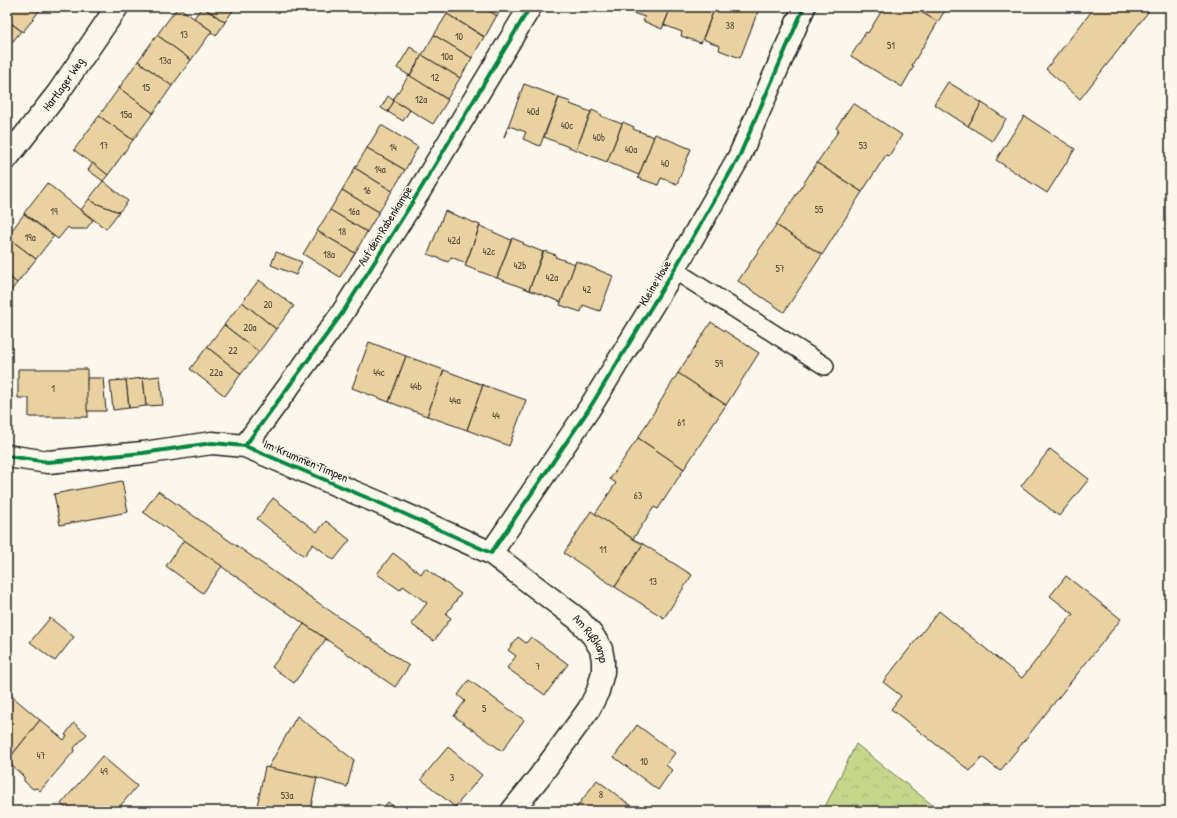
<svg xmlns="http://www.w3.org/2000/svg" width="1177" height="818" font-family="'Patrick Hand',sans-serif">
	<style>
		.forest { fill: url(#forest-crowns); stroke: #717a54 }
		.building { fill: #ead2a0; stroke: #1c1c1c }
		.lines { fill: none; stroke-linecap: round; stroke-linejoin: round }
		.service-casing { stroke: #1c1c1c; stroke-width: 20 }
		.minor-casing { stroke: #1c1c1c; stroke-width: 25 }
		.service { stroke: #fbf7ec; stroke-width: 17 }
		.minor { stroke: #fbf7ec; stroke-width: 22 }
		.cycleway-casing { stroke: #fbf7ec; stroke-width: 6 }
		.cycleway { stroke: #00873e; stroke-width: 4 }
		.labels { text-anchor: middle; stroke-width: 3; stroke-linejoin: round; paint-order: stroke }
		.number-label { font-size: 10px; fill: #504a3d }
		.street-label { font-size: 12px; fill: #1c1c1c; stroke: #fbf7ec }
	</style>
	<defs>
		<pattern id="forest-crowns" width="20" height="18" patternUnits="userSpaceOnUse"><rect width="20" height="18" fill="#c6d78b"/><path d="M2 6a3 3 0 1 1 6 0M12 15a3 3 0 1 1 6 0" fill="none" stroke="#aab877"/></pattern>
	</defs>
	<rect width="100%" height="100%" fill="#fbf7ec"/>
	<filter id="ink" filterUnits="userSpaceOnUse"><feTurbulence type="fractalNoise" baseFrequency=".025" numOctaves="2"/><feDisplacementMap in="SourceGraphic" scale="8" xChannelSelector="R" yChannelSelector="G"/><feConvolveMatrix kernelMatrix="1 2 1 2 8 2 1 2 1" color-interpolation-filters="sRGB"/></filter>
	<g filter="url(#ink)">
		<!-- forest -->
		<path class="forest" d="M 856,744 L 940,811 L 823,811 Z"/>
		<!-- building -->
		<g class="building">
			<path d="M 7,7 L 42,7 L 23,32 L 7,20 Z"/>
			<path d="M 178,7 L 212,31 L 191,60 L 157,35 Z"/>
			<path d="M 202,7 L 225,22 L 216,36 L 211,32 L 212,31 L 194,18 Z"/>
			<path d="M 203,7 L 231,7 L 234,9 L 225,22 Z"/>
			<path d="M 451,7 L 483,7 L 497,15 L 485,37 L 447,14 Z"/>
			<path d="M 483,7 L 502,7 L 497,16 Z"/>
			<path d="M 606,7 L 628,7 L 625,14 Z"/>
			<path d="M 628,7 L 671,7 L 662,29 L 643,21 L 645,17 L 626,11 Z"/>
			<path d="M 671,7 L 715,7 L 701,43 L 681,36 L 682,32 L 664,25 Z"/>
			<path d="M 715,7 L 747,7 L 758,11 L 740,58 L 719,50 L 720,46 L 703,39 Z"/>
			<path d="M 884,7 L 913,7 L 938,22 L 912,65 L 914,66 L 902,87 L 851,56 L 866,32 L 868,33 Z"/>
			<path d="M 913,7 L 947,7 L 938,22 Z"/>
			<path d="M 1095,7 L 1152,7 L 1080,99 L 1046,69 Z"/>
			<path d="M 447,14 L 484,37 L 472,58 L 434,35 Z"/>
			<path d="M 7,20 L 21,31 L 7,49 Z"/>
			<path d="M 157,35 L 191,60 L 172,86 L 138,61 Z"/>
			<path d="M 434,35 L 472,58 L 460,78 L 422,55 Z"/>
			<path d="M 410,47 L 422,55 L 410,76 L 397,68 Z"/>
			<path d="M 422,55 L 460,78 L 447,99 L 410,76 Z"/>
			<path d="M 138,61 L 172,86 L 153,113 L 119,88 Z"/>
			<path d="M 409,75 L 448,100 L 433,124 L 393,100 Z"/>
			<path d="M 948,82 L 982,103 L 968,126 L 934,104 Z"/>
			<path d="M 524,84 L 559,97 L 540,146 L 523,139 L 526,132 L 509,126 L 504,137 Z"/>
			<path d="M 119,88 L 153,113 L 133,140 L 99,116 Z"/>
			<path d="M 388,96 L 394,101 L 388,112 L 381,108 Z"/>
			<path d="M 559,98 L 571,102 L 570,104 L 591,112 L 576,150 L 544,137 Z"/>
			<path d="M 394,101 L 410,110 L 403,121 L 388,112 Z"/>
			<path d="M 853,103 L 902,135 L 889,156 L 886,155 L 862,192 L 817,163 L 839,130 L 836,128 Z"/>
			<path d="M 982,103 L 1006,119 L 992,141 L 968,126 Z"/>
			<path d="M 592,110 L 602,115 L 601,116 L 622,124 L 607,162 L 576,150 Z"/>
			<path d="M 99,116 L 133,140 L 108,175 L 74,150 Z"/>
			<path d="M 1024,116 L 1075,149 L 1047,193 L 996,160 Z"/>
			<path d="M 623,122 L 634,127 L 633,129 L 654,137 L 639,175 L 607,162 Z"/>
			<path d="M 381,125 L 418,147 L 405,170 L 367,148 Z"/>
			<path d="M 655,134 L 691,149 L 677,184 L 661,178 L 658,185 L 638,178 Z"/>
			<path d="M 367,148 L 405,170 L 392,191 L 355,168 Z"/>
			<path d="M 93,163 L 108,175 L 103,181 L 88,170 Z"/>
			<path d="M 817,163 L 862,192 L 822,255 L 776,225 Z"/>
			<path d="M 355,168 L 392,191 L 379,212 L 342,190 Z"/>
			<path d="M 103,181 L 128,201 L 119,212 L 95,203 L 89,199 Z"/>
			<path d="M 47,183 L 93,220 L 86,229 L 70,229 L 68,227 L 58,239 L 24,213 Z"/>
			<path d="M 342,190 L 379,212 L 367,232 L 330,210 Z"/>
			<path d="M 89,199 L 95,203 L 119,212 L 106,229 L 81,210 Z"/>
			<path d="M 330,210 L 367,232 L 355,253 L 317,231 Z"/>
			<path d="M 445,211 L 480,225 L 466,263 L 451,257 L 448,262 L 428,254 Z"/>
			<path d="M 24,214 L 54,236 L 36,259 L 7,237 Z"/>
			<path d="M 776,225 L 822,255 L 784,312 L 738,281 Z"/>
			<path d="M 480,226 L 511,240 L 497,278 L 465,266 Z"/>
			<path d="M 317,231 L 355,253 L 340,277 L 303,254 Z"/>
			<path d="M 7,237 L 36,259 L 17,283 L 7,275 Z"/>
			<path d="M 512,238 L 524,243 L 523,244 L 543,252 L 529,290 L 497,278 Z"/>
			<path d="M 544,251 L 556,255 L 555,257 L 575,264 L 561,302 L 529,290 Z"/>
			<path d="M 276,252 L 302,262 L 296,275 L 271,265 Z"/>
			<path d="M 576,261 L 613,276 L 600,311 L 583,305 L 581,312 L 560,305 Z"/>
			<path d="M 7,275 L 17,283 L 7,296 Z"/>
			<path d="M 259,280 L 294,306 L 276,329 L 242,302 Z"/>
			<path d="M 242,302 L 276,329 L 259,352 L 224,325 Z"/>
			<path d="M 711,322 L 759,353 L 726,405 L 678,373 Z"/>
			<path d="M 224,325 L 259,352 L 241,374 L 207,347 Z"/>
			<path d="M 369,342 L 406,356 L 389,402 L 352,388 Z"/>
			<path d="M 207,347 L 241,374 L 225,396 L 190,369 Z"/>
			<path d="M 406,356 L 444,370 L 427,416 L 389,402 Z"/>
			<path d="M 18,369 L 87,369 L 88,417 L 29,417 L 29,398 L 18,398 Z"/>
			<path d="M 444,370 L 483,385 L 467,430 L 427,416 Z"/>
			<path d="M 678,373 L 726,405 L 684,469 L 638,438 Z"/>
			<path d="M 160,376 L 163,405 L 146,406 L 143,378 Z"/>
			<path d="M 87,378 L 103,378 L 106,411 L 87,411 Z"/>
			<path d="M 143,378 L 146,406 L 129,408 L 126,380 Z"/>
			<path d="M 126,380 L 129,408 L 113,410 L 110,381 Z"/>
			<path d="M 483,385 L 526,400 L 509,446 L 467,430 Z"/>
			<path d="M 638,438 L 684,469 L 658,509 L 654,507 L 633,539 L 595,514 L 616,483 L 610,479 Z"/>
			<path d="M 1050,449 L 1089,479 L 1059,516 L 1021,486 Z"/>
			<path d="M 122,481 L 128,512 L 60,525 L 54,494 Z"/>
			<path d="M 158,491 L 409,666 L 395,687 L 143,512 Z"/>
			<path d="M 273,498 L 317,532 L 326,521 L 350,540 L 334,560 L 313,544 L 304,556 L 257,519 Z"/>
			<path d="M 591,511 L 633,539 L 643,544 L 615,587 L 564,553 Z"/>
			<path d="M 184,540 L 222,566 L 203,593 L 166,566 Z"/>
			<path d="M 643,544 L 692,575 L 664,618 L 615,587 Z"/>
			<path d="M 393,553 L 421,574 L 425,568 L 461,594 L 446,614 L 451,618 L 434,641 L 411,624 L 427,603 L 403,586 L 400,590 L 377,574 Z"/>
			<path d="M 1066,576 L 1121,619 L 1000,771 L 982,757 L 970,771 L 891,709 L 901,696 L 883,682 L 939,611 L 1022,678 L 1073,614 L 1050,596 Z"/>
			<path d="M 50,618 L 74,637 L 55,661 L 30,642 Z"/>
			<path d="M 304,624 L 326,639 L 294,683 L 272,667 Z"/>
			<path d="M 518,637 L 526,643 L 531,637 L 568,664 L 545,695 L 507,668 L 516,656 L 508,650 Z"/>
			<path d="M 469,680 L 524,720 L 502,751 L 454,716 L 465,701 L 458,695 Z"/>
			<path d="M 7,692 L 40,720 L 7,761 Z"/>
			<path d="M 297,716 L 354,760 L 347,787 L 317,778 L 268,768 Z"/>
			<path d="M 40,720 L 64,740 L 67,736 L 65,735 L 74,723 L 87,734 L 74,748 L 75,750 L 40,791 L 37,788 L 33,789 L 24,781 L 24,777 L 7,761 Z"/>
			<path d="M 637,725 L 675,753 L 666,765 L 672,770 L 658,790 L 614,757 Z"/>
			<path d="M 448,747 L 482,775 L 455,807 L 421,779 Z"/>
			<path d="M 102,756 L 137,786 L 116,811 L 69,811 L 61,804 Z"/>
			<path d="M 265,767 L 317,778 L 310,811 L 256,811 Z"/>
			<path d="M 597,780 L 638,811 L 579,811 L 576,808 Z"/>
			<path d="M 388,802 L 399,811 L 380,811 Z"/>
		</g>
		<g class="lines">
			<!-- service casing -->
			<g class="service-casing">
				<path id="service" d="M 674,270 L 825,366"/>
			</g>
			<!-- minor casing -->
			<g class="minor-casing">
				<g id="minor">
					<path id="s1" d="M 7,158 L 58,93 L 117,7"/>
					<path d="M 245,446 L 341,315 L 420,190 L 530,7"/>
					<path id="s2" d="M 7,456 L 48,462 L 143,453 L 212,443 L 245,446 L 389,507 L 491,553 L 579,620 L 593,636 L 601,649 L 603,660 L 603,672 L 598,691 L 589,709 L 540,776 L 512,811"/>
					<path d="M 491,553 L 589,409 L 674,270 L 739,157 L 804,7"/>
				</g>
			</g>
			<!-- service -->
			<use href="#service" class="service"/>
			<!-- minor -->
			<use href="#minor" class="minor"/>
			<!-- cycleway casing -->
			<g class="cycleway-casing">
				<g id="cycleway">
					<path d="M 245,446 L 341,315 L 420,190 L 530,7"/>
					<path d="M 7,456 L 48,462 L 143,453 L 212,443 L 245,446 L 389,507 L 491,553 L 589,409 L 674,270 L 739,157 L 804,7"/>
				</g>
			</g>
			<!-- cycleway -->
			<use href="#cycleway" class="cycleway"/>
		</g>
	</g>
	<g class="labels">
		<!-- number labels -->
		<g class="number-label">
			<text x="730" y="29">38</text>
			<text x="184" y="38">13</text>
			<text x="459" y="40">10</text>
			<text x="891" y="49">51</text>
			<text x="447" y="60">10a</text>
			<text x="165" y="64">13a</text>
			<text x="435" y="81">12</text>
			<text x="146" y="91">15</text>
			<text x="421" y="103">12a</text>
			<text x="533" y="115">40d</text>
			<text x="126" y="118">15a</text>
			<text x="567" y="129">40c</text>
			<text x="599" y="141">40b</text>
			<text x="104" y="149">17</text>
			<text x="863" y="149">53</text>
			<text x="393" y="151">14</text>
			<text x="631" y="153">40a</text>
			<text x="665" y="167">40</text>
			<text x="380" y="173">14a</text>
			<text x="367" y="194">16</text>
			<text x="819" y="213">55</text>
			<text x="54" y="215">19</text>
			<text x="354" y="215">16a</text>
			<text x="342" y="235">18</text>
			<text x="30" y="241">19a</text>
			<text x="454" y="244">42d</text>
			<text x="489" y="255">42c</text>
			<text x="329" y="258">18a</text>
			<text x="520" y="269">42b</text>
			<text x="780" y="272">57</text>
			<text x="552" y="281">42a</text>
			<text x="587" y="293">42</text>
			<text x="268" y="308">20</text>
			<text x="250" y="331">20a</text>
			<text x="233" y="354">22</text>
			<text x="719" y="367">59</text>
			<text x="216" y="376">22a</text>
			<text x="379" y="376">44c</text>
			<text x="416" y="390">44b</text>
			<text x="53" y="392">1</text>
			<text x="455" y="404">44a</text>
			<text x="496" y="419">44</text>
			<text x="681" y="426">61</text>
			<text x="638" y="499">63</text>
			<text x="603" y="553">11</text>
			<text x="653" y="585">13</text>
			<text x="538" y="670">7</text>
			<text x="484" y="712">5</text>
			<text x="41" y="759">47</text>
			<text x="644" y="765">10</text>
			<text x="104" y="775">49</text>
			<text x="452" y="781">3</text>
			<text x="601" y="798">8</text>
			<text x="287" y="799">53a</text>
		</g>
		<!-- street labels -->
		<g class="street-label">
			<text dy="4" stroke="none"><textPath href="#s1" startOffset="93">Hartlager Weg</textPath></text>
			<text transform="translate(385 226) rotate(-58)" y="4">Auf dem Rabenkampe</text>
			<text transform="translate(655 283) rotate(-59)" y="4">Kleine Howe</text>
			<text transform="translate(306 461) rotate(23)" y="4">Im Krummen Timpen</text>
			<text dy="4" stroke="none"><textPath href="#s2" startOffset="641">Am Rußkamp</textPath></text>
		</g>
	</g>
	<!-- margin -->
	<rect width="1177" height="818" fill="none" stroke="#fbf7ec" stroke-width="24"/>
	<rect x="12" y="12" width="1153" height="794" fill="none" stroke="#1c1c1c" stroke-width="1.5" filter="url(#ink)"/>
</svg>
